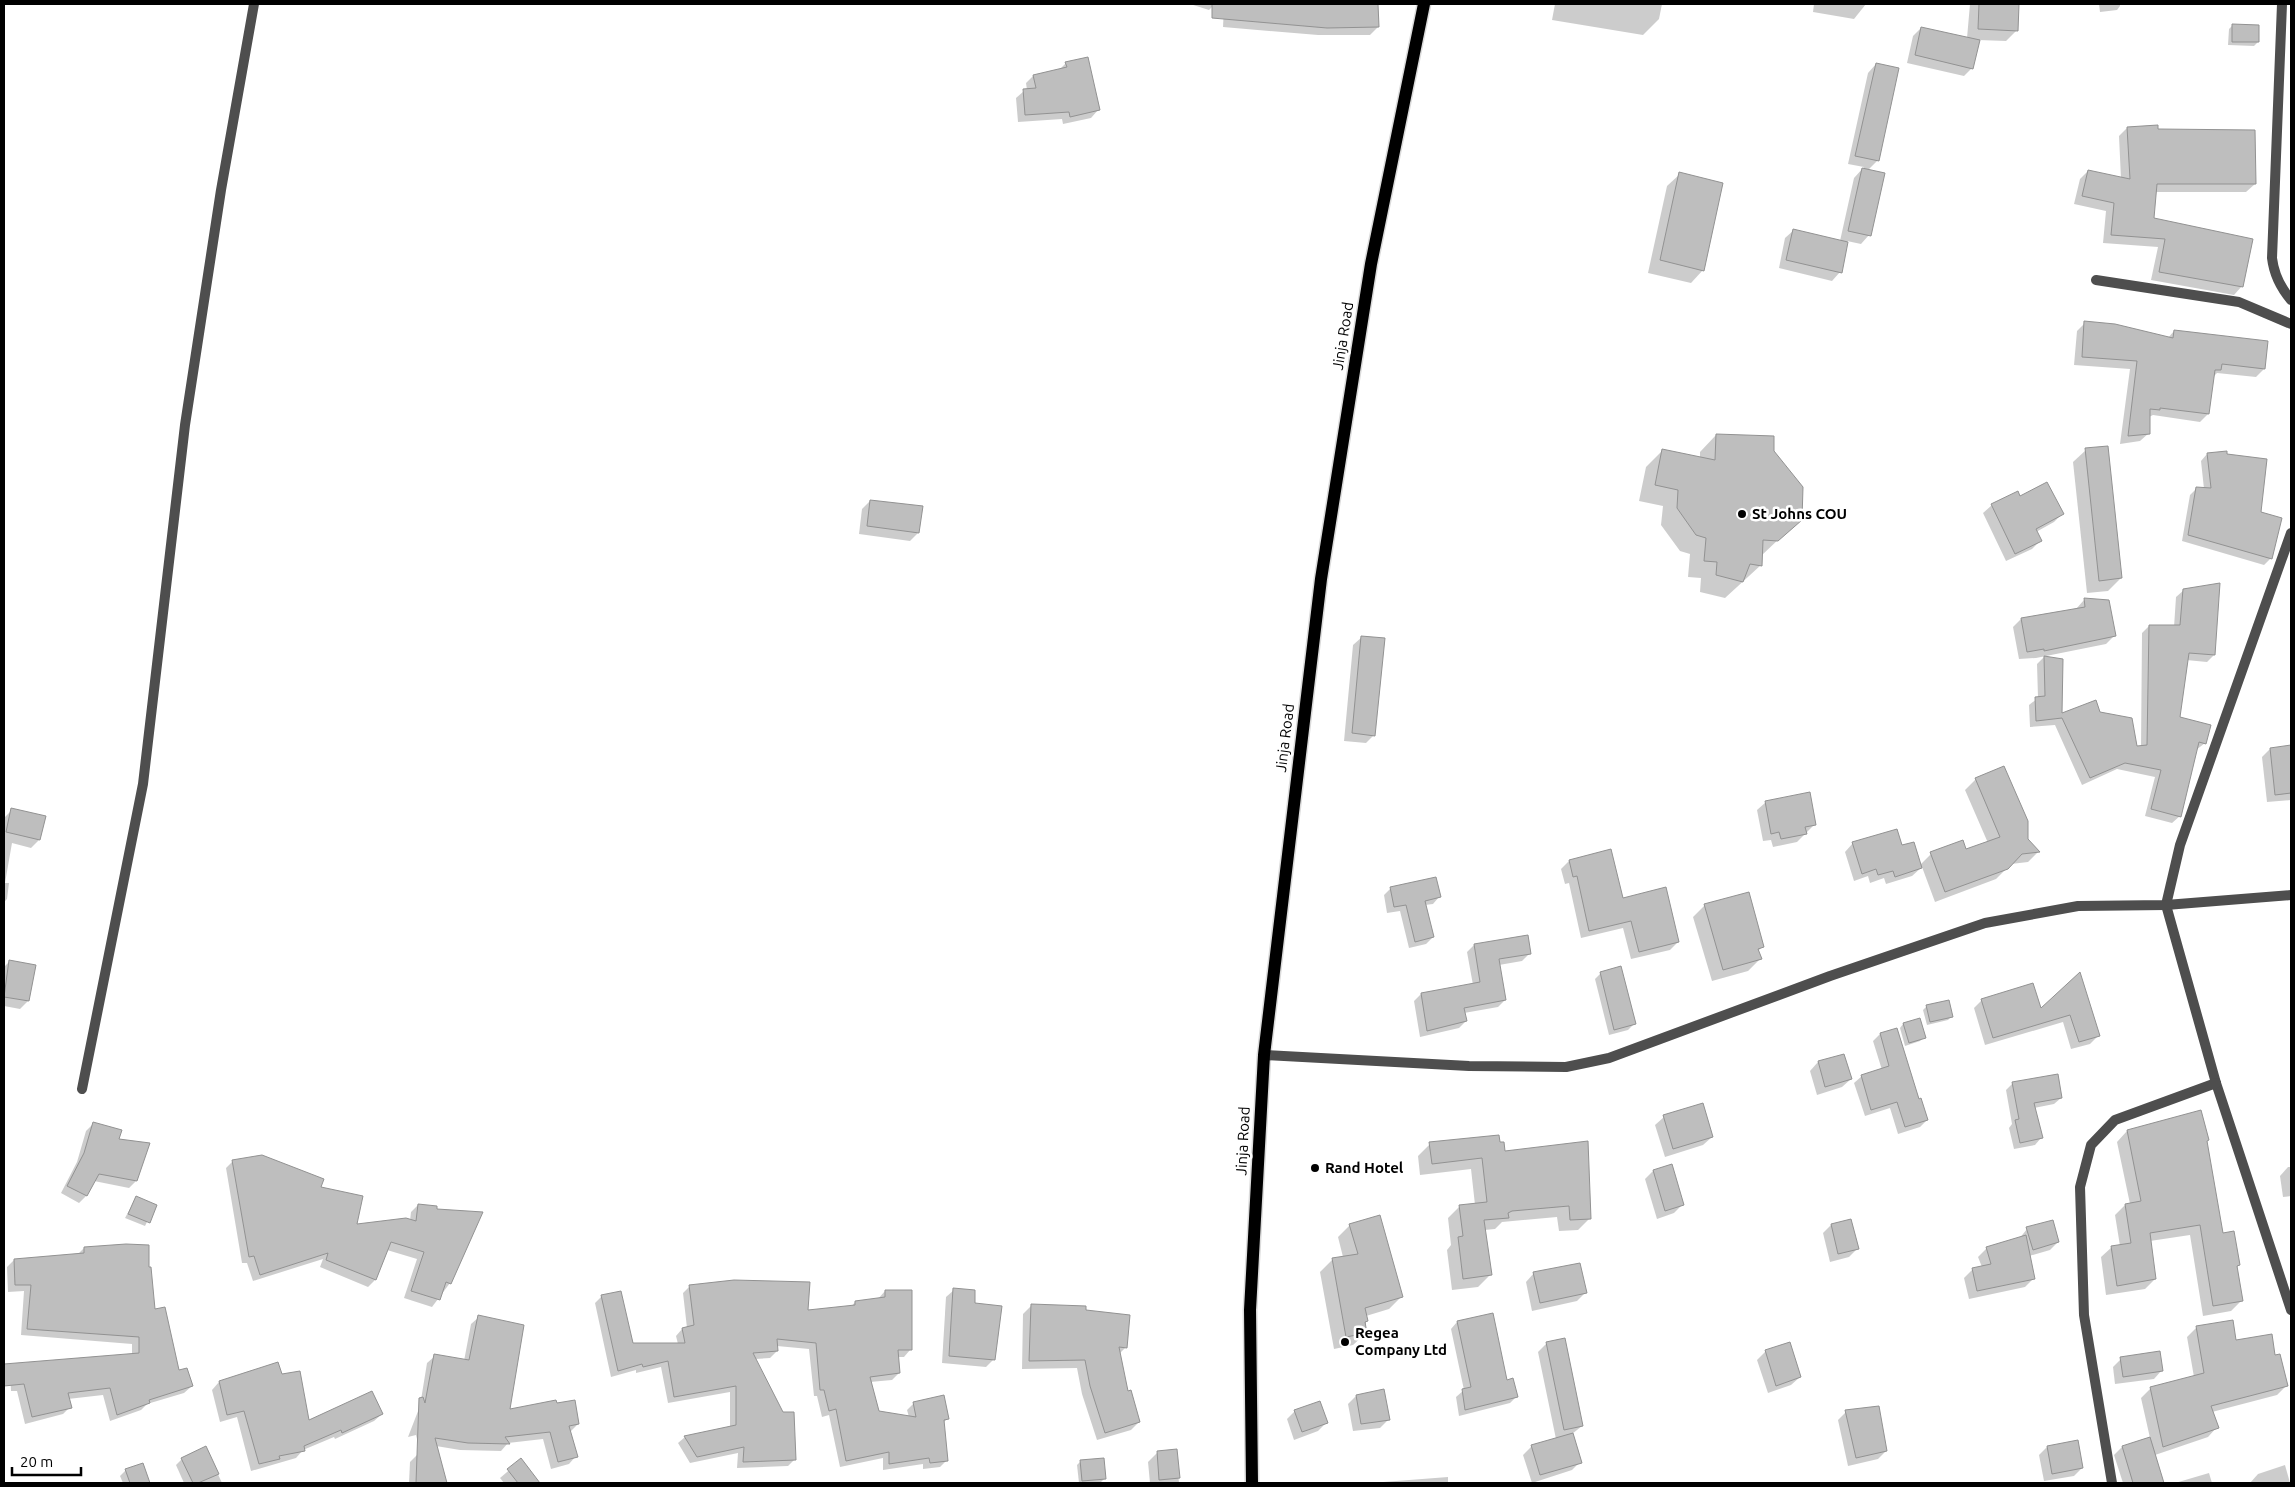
<svg xmlns="http://www.w3.org/2000/svg" width="2295" height="1487" font-family="Ubuntu,sans-serif">
	<style>
		.shadow { fill: #0003 }
		.building { fill: #bebebe; stroke: #929292 }
		.lines { fill: none; stroke-linecap: round; stroke-linejoin: round }
		.primary-casing { stroke: #dbdbdb; stroke-width: 15 }
		.street { stroke: #4e4e4e; stroke-width: 10 }
		.primary { stroke: #000; stroke-width: 12 }
		.poi-dot { fill: #000; stroke: #fff; stroke-width: 2 }
		.labels { text-anchor: middle; stroke-width: 5; stroke-linejoin: round; paint-order: stroke }
		.street-label { font-size: 15px; fill: #000; stroke: #fff }
		.poi-label { font-size: 15px; font-weight: bold; fill: #000; stroke: #fff; text-anchor: start }
	</style>
	<rect width="100%" height="100%" fill="#fff"/>
	<!-- shadow -->
	<g class="shadow">
		<path d="M 1190,4 L 1215,4 L 1209,10 Z"/>
		<path d="M 1227,4 L 1377,4 L 1378,27 L 1370,35 L 1318,35 L 1223,27 L 1224,6 Z"/>
		<path d="M 1555,4 L 1662,4 L 1659,19 L 1643,35 L 1552,20 Z"/>
		<path d="M 1814,4 L 1866,4 L 1854,19 L 1813,12 Z"/>
		<path d="M 1970,4 L 2018,4 L 2017,30 L 2006,41 L 1978,40 L 1972,68 L 1964,76 L 1907,63 L 1913,36 L 1921,28 L 1967,38 Z"/>
		<path d="M 2099,4 L 2120,4 L 2120,6 L 2117,10 L 2100,12 Z"/>
		<path d="M 2233,25 L 2258,42 L 2254,46 L 2228,45 L 2229,29 Z"/>
		<path d="M 1066,63 L 1098,110 L 1091,118 L 1063,124 L 1062,119 L 1018,122 L 1016,98 L 1024,91 L 1027,90 L 1026,83 L 1033,76 L 1059,70 Z"/>
		<path d="M 1876,64 L 1878,160 L 1867,171 L 1869,235 L 1861,244 L 1847,241 L 1840,272 L 1832,281 L 1779,268 L 1785,238 L 1794,230 L 1840,241 L 1854,178 L 1864,167 L 1848,164 L 1868,73 Z"/>
		<path d="M 2127,128 L 2157,130 L 2255,184 L 2246,192 L 2156,192 L 2153,219 L 2242,286 L 2234,295 L 2151,280 L 2158,247 L 2103,243 L 2106,211 L 2074,204 L 2080,179 L 2088,171 L 2121,179 L 2119,136 Z"/>
		<path d="M 1680,174 L 1703,270 L 1691,283 L 1648,273 L 1667,186 Z"/>
		<path d="M 2085,323 L 2168,338 L 2174,331 L 2264,369 L 2256,377 L 2217,373 L 2213,377 L 2208,414 L 2200,422 L 2153,415 L 2149,417 L 2149,433 L 2140,441 L 2120,444 L 2130,369 L 2074,365 L 2077,331 Z"/>
		<path d="M 1716,435 L 1773,451 L 1800,519 L 1761,556 L 1761,565 L 1725,598 L 1700,592 L 1701,578 L 1688,577 L 1690,554 L 1680,551 L 1661,525 L 1663,506 L 1639,501 L 1646,467 L 1663,450 L 1700,458 L 1700,452 Z"/>
		<path d="M 2086,450 L 2121,578 L 2108,591 L 2087,593 L 2073,462 Z"/>
		<path d="M 2207,454 L 2260,513 L 2271,558 L 2264,565 L 2182,541 L 2190,495 L 2197,488 L 2204,489 L 2201,461 Z"/>
		<path d="M 2020,498 L 2062,514 L 2054,522 L 2036,532 L 2040,541 L 2032,549 L 2006,561 L 1983,513 L 1992,505 Z"/>
		<path d="M 870,501 L 918,533 L 910,541 L 859,534 L 862,509 Z"/>
		<path d="M 2184,590 L 2214,655 L 2207,662 L 2186,660 L 2178,718 L 2205,743 L 2196,750 L 2180,816 L 2172,823 L 2145,816 L 2155,777 L 2117,769 L 2082,785 L 2055,725 L 2030,727 L 2029,705 L 2038,698 L 2037,664 L 2044,657 L 2061,715 L 2100,713 L 2136,747 L 2141,747 L 2142,633 L 2149,626 L 2174,627 L 2176,597 Z"/>
		<path d="M 2084,600 L 2115,635 L 2106,644 L 2036,658 L 2019,659 L 2013,627 L 2021,619 L 2076,609 Z"/>
		<path d="M 1362,637 L 1374,735 L 1366,743 L 1344,741 L 1353,645 Z"/>
		<path d="M 2291,747 L 2291,800 L 2267,802 L 2262,757 L 2270,749 Z"/>
		<path d="M 2004,767 L 2027,839 L 2038,852 L 2028,862 L 2011,864 L 1996,879 L 1935,902 L 1922,867 L 1912,876 L 1886,884 L 1884,878 L 1870,883 L 1868,876 L 1854,881 L 1845,852 L 1853,843 L 1901,846 L 1920,865 L 1931,854 L 1966,851 L 1988,843 L 1965,790 L 1975,780 Z"/>
		<path d="M 1766,802 L 1815,824 L 1797,842 L 1773,847 L 1771,840 L 1763,841 L 1757,810 Z"/>
		<path d="M 12,810 L 39,840 L 31,848 L 12,843 L 5,883 L 9,883 L 7,899 L 4,902 L 4,818 Z"/>
		<path d="M 1569,861 L 1623,900 L 1678,942 L 1670,950 L 1631,959 L 1623,928 L 1581,938 L 1569,883 L 1565,884 L 1561,869 Z"/>
		<path d="M 1435,879 L 1439,897 L 1433,904 L 1425,905 L 1433,937 L 1426,944 L 1409,948 L 1400,911 L 1387,913 L 1384,895 L 1390,889 Z"/>
		<path d="M 1705,905 L 1763,946 L 1758,951 L 1760,959 L 1748,971 L 1712,981 L 1693,917 Z"/>
		<path d="M 1474,945 L 1529,954 L 1522,961 L 1499,965 L 1505,1000 L 1498,1007 L 1464,1013 L 1466,1021 L 1459,1028 L 1420,1037 L 1414,1001 L 1421,994 L 1473,985 L 1467,952 Z"/>
		<path d="M 10,961 L 34,966 L 28,1001 L 20,1009 L 4,1006 L 4,967 Z"/>
		<path d="M 1601,973 L 1634,1024 L 1628,1030 L 1609,1035 L 1595,979 Z"/>
		<path d="M 2079,974 L 2098,1036 L 2090,1044 L 2071,1049 L 2063,1022 L 1985,1045 L 1974,1008 L 1982,1000 L 2040,1010 Z"/>
		<path d="M 1927,1006 L 1952,1016 L 1948,1020 L 1927,1025 L 1923,1010 Z"/>
		<path d="M 1919,1020 L 1924,1037 L 1920,1041 L 1905,1046 L 1900,1028 L 1903,1024 Z"/>
		<path d="M 1896,1030 L 1918,1100 L 1927,1120 L 1920,1127 L 1898,1134 L 1890,1108 L 1865,1116 L 1854,1083 L 1862,1076 L 1882,1070 L 1873,1041 L 1880,1034 Z"/>
		<path d="M 1844,1055 L 1851,1079 L 1842,1087 L 1817,1095 L 1810,1071 L 1818,1062 Z"/>
		<path d="M 2013,1083 L 2061,1098 L 2054,1104 L 2034,1108 L 2041,1138 L 2035,1145 L 2014,1149 L 2009,1128 L 2012,1124 L 2006,1090 Z"/>
		<path d="M 2200,1112 L 2222,1235 L 2239,1265 L 2236,1268 L 2242,1300 L 2231,1311 L 2203,1316 L 2190,1235 L 2150,1241 L 2155,1279 L 2145,1289 L 2106,1295 L 2101,1257 L 2112,1247 L 2120,1246 L 2115,1215 L 2125,1205 L 2130,1204 L 2117,1142 L 2127,1131 Z"/>
		<path d="M 1664,1117 L 1712,1137 L 1703,1145 L 1665,1157 L 1655,1125 Z"/>
		<path d="M 94,1123 L 117,1140 L 136,1181 L 129,1188 L 94,1181 L 86,1196 L 79,1203 L 61,1193 L 77,1162 L 86,1131 Z"/>
		<path d="M 1499,1143 L 1504,1152 L 1590,1218 L 1578,1230 L 1559,1231 L 1557,1217 L 1502,1222 L 1495,1229 L 1484,1230 L 1490,1275 L 1478,1287 L 1452,1290 L 1447,1250 L 1451,1245 L 1448,1218 L 1460,1206 L 1475,1205 L 1471,1169 L 1420,1175 L 1418,1156 L 1430,1144 Z"/>
		<path d="M 233,1161 L 320,1188 L 355,1225 L 410,1221 L 411,1212 L 418,1205 L 450,1283 L 432,1307 L 404,1298 L 417,1259 L 387,1250 L 375,1280 L 368,1287 L 320,1267 L 323,1259 L 253,1281 L 247,1263 L 242,1263 L 226,1168 Z"/>
		<path d="M 1671,1166 L 1682,1205 L 1674,1213 L 1657,1219 L 1645,1179 L 1653,1171 Z"/>
		<path d="M 2288,1167 L 2291,1167 L 2291,1196 L 2283,1197 L 2280,1176 Z"/>
		<path d="M 136,1198 L 155,1206 L 145,1226 L 125,1218 Z"/>
		<path d="M 1350,1225 L 1402,1296 L 1389,1309 L 1366,1316 L 1366,1333 L 1353,1345 L 1334,1349 L 1320,1272 L 1333,1259 L 1343,1257 L 1338,1237 Z"/>
		<path d="M 1831,1225 L 1857,1249 L 1849,1257 L 1830,1262 L 1823,1233 Z"/>
		<path d="M 2027,1229 L 2058,1242 L 2050,1250 L 2029,1256 L 2033,1279 L 2025,1287 L 1969,1299 L 1964,1278 L 1973,1269 L 1982,1267 L 1978,1257 L 1986,1249 L 2019,1239 Z"/>
		<path d="M 84,1248 L 147,1268 L 154,1311 L 178,1372 L 192,1386 L 184,1393 L 147,1404 L 141,1410 L 110,1421 L 103,1395 L 68,1399 L 70,1407 L 63,1414 L 25,1424 L 17,1391 L 11,1391 L 10,1371 L 132,1355 L 132,1344 L 21,1335 L 24,1291 L 8,1292 L 7,1267 L 14,1260 L 78,1254 Z"/>
		<path d="M 1534,1273 L 1585,1293 L 1577,1301 L 1532,1311 L 1526,1282 Z"/>
		<path d="M 690,1286 L 806,1311 L 851,1307 L 855,1302 L 878,1299 L 885,1291 L 910,1350 L 904,1357 L 897,1357 L 899,1373 L 892,1380 L 870,1382 L 878,1412 L 909,1417 L 907,1410 L 914,1403 L 947,1419 L 943,1423 L 947,1460 L 940,1467 L 923,1469 L 923,1464 L 883,1470 L 883,1458 L 840,1467 L 829,1415 L 822,1417 L 817,1396 L 814,1396 L 809,1349 L 777,1346 L 777,1351 L 770,1358 L 755,1359 L 795,1459 L 788,1466 L 737,1468 L 738,1453 L 690,1463 L 678,1443 L 685,1437 L 730,1427 L 730,1392 L 668,1403 L 661,1367 L 636,1373 L 636,1370 L 611,1377 L 595,1303 L 602,1296 L 632,1345 L 678,1344 L 676,1336 L 682,1329 L 687,1328 L 683,1293 Z"/>
		<path d="M 954,1290 L 973,1304 L 994,1359 L 986,1367 L 942,1363 L 946,1297 Z"/>
		<path d="M 1031,1306 L 1085,1311 L 1126,1347 L 1119,1354 L 1127,1392 L 1139,1422 L 1131,1430 L 1097,1440 L 1082,1394 L 1077,1368 L 1022,1369 L 1023,1314 Z"/>
		<path d="M 479,1317 L 509,1411 L 556,1404 L 578,1424 L 570,1432 L 576,1456 L 569,1464 L 551,1469 L 543,1439 L 508,1443 L 501,1451 L 460,1450 L 418,1443 L 416,1435 L 408,1437 L 420,1406 L 427,1363 L 435,1356 L 464,1361 L 471,1324 Z"/>
		<path d="M 1457,1322 L 1516,1397 L 1510,1403 L 1459,1416 L 1456,1397 L 1464,1390 L 1451,1329 Z"/>
		<path d="M 2197,1327 L 2274,1356 L 2287,1385 L 2277,1395 L 2212,1412 L 2217,1427 L 2208,1437 L 2155,1455 L 2163,1483 L 2123,1483 L 2114,1455 L 2122,1447 L 2150,1438 L 2141,1398 L 2151,1388 L 2194,1377 L 2187,1337 Z"/>
		<path d="M 1564,1340 L 1582,1426 L 1572,1434 L 1580,1462 L 1572,1470 L 1532,1483 L 1523,1455 L 1532,1446 L 1556,1439 L 1538,1352 L 1546,1344 Z"/>
		<path d="M 1789,1344 L 1800,1377 L 1791,1385 L 1768,1393 L 1757,1360 L 1765,1352 Z"/>
		<path d="M 2121,1359 L 2162,1370 L 2154,1379 L 2115,1384 L 2113,1367 Z"/>
		<path d="M 277,1364 L 281,1376 L 308,1422 L 382,1414 L 374,1421 L 335,1439 L 334,1437 L 303,1450 L 296,1458 L 251,1471 L 237,1417 L 220,1422 L 212,1390 L 219,1382 Z"/>
		<path d="M 1356,1396 L 1388,1420 L 1380,1428 L 1353,1431 L 1348,1404 Z"/>
		<path d="M 1295,1411 L 1326,1423 L 1318,1431 L 1294,1440 L 1287,1419 Z"/>
		<path d="M 1846,1412 L 1886,1451 L 1878,1459 L 1848,1466 L 1838,1420 Z"/>
		<path d="M 2047,1447 L 2082,1468 L 2074,1476 L 2044,1481 L 2039,1455 Z"/>
		<path d="M 206,1448 L 222,1483 L 184,1483 L 176,1465 L 182,1459 Z"/>
		<path d="M 1176,1451 L 1179,1483 L 1150,1483 L 1148,1462 L 1157,1453 Z"/>
		<path d="M 418,1454 L 445,1478 L 439,1483 L 409,1483 L 410,1462 Z"/>
		<path d="M 521,1460 L 539,1483 L 504,1483 L 500,1478 Z"/>
		<path d="M 1081,1461 L 1105,1478 L 1101,1482 L 1079,1483 L 1077,1465 Z"/>
		<path d="M 142,1465 L 148,1483 L 123,1483 L 120,1476 L 126,1470 Z"/>
		<path d="M 2285,1465 L 2290,1483 L 2250,1483 L 2258,1474 Z"/>
		<path d="M 2209,1473 L 2212,1483 L 2175,1483 Z"/>
		<path d="M 1448,1477 L 1448,1483 L 1382,1483 L 1383,1482 Z"/>
	</g>
	<!-- building -->
	<g class="building">
		<path d="M 1212,4 L 1378,4 L 1379,27 L 1327,28 L 1212,18 Z"/>
		<path d="M 1979,4 L 2019,4 L 2018,31 L 1978,29 Z"/>
		<path d="M 2232,24 L 2259,25 L 2259,42 L 2232,42 Z"/>
		<path d="M 1921,27 L 1980,40 L 1973,69 L 1915,55 Z"/>
		<path d="M 1088,57 L 1100,110 L 1070,117 L 1069,112 L 1025,115 L 1023,89 L 1036,88 L 1033,75 L 1067,67 L 1065,62 Z"/>
		<path d="M 1876,63 L 1899,68 L 1879,161 L 1855,156 Z"/>
		<path d="M 2158,125 L 2158,129 L 2255,130 L 2256,184 L 2157,184 L 2154,218 L 2253,239 L 2243,287 L 2159,272 L 2165,239 L 2111,235 L 2114,203 L 2082,196 L 2088,170 L 2130,179 L 2127,127 Z"/>
		<path d="M 1862,168 L 1885,173 L 1871,236 L 1848,231 Z"/>
		<path d="M 1679,172 L 1723,183 L 1704,271 L 1660,260 Z"/>
		<path d="M 1793,229 L 1848,242 L 1842,273 L 1786,260 Z"/>
		<path d="M 2084,321 L 2115,324 L 2173,338 L 2174,330 L 2268,341 L 2265,369 L 2222,364 L 2221,370 L 2215,370 L 2209,414 L 2160,408 L 2160,410 L 2150,409 L 2150,434 L 2128,436 L 2137,361 L 2082,357 Z"/>
		<path d="M 1716,434 L 1774,436 L 1774,451 L 1803,487 L 1802,520 L 1778,541 L 1763,540 L 1762,566 L 1750,564 L 1743,582 L 1716,575 L 1717,562 L 1704,561 L 1706,538 L 1696,535 L 1677,508 L 1678,490 L 1655,485 L 1662,449 L 1715,460 Z"/>
		<path d="M 2108,446 L 2122,578 L 2099,581 L 2085,448 Z"/>
		<path d="M 2227,451 L 2227,454 L 2267,459 L 2261,512 L 2282,518 L 2272,559 L 2188,535 L 2196,487 L 2211,488 L 2207,453 Z"/>
		<path d="M 2047,482 L 2064,514 L 2036,529 L 2042,541 L 2015,554 L 1991,504 L 2018,491 L 2020,496 Z"/>
		<path d="M 870,500 L 923,506 L 919,533 L 867,526 Z"/>
		<path d="M 2220,583 L 2215,655 L 2189,653 L 2180,717 L 2211,725 L 2206,744 L 2199,742 L 2181,817 L 2151,809 L 2161,770 L 2125,763 L 2090,778 L 2062,718 L 2036,721 L 2035,697 L 2045,696 L 2044,656 L 2063,659 L 2062,713 L 2096,700 L 2100,712 L 2132,718 L 2137,746 L 2147,745 L 2149,625 L 2180,625 L 2183,589 Z"/>
		<path d="M 2084,598 L 2109,600 L 2116,636 L 2044,651 L 2044,649 L 2027,652 L 2021,618 L 2085,607 Z"/>
		<path d="M 1361,636 L 1385,638 L 1375,736 L 1352,733 Z"/>
		<path d="M 2291,745 L 2291,793 L 2275,795 L 2270,748 Z"/>
		<path d="M 2004,766 L 2028,821 L 2028,839 L 2040,852 L 2022,854 L 2008,869 L 1945,892 L 1930,852 L 1963,840 L 1966,849 L 2000,837 L 1975,778 Z"/>
		<path d="M 1810,792 L 1816,825 L 1805,827 L 1807,834 L 1781,839 L 1779,832 L 1771,834 L 1765,801 Z"/>
		<path d="M 11,808 L 46,816 L 40,840 L 6,832 Z"/>
		<path d="M 1897,829 L 1902,845 L 1914,842 L 1922,868 L 1895,877 L 1893,871 L 1878,875 L 1876,869 L 1862,874 L 1852,842 Z"/>
		<path d="M 1611,849 L 1623,898 L 1666,887 L 1679,942 L 1639,952 L 1631,921 L 1589,931 L 1577,876 L 1573,877 L 1569,860 Z"/>
		<path d="M 1436,877 L 1441,897 L 1425,901 L 1434,937 L 1415,942 L 1406,905 L 1394,907 L 1390,887 Z"/>
		<path d="M 1749,892 L 1764,947 L 1758,949 L 1762,959 L 1723,970 L 1704,904 Z"/>
		<path d="M 1528,935 L 1531,954 L 1499,959 L 1506,1000 L 1464,1008 L 1467,1021 L 1427,1031 L 1421,993 L 1480,982 L 1474,944 Z"/>
		<path d="M 9,960 L 36,965 L 29,1001 L 4,997 Z"/>
		<path d="M 1621,966 L 1636,1024 L 1614,1030 L 1600,972 Z"/>
		<path d="M 2080,972 L 2100,1036 L 2079,1042 L 2070,1015 L 1993,1038 L 1981,999 L 2033,983 L 2041,1008 Z"/>
		<path d="M 1949,1000 L 1953,1017 L 1930,1022 L 1926,1005 Z"/>
		<path d="M 1920,1018 L 1926,1038 L 1909,1043 L 1903,1023 Z"/>
		<path d="M 1897,1028 L 1919,1099 L 1921,1098 L 1928,1120 L 1905,1127 L 1897,1102 L 1871,1110 L 1861,1075 L 1889,1066 L 1880,1033 Z"/>
		<path d="M 1844,1054 L 1852,1079 L 1825,1087 L 1818,1061 Z"/>
		<path d="M 2058,1074 L 2062,1098 L 2034,1103 L 2043,1138 L 2020,1143 L 2015,1120 L 2019,1119 L 2012,1082 Z"/>
		<path d="M 1703,1103 L 1713,1137 L 1673,1149 L 1663,1115 Z"/>
		<path d="M 2201,1110 L 2209,1140 L 2207,1141 L 2223,1233 L 2234,1231 L 2240,1265 L 2237,1266 L 2243,1301 L 2213,1306 L 2200,1225 L 2150,1233 L 2156,1279 L 2117,1286 L 2111,1246 L 2131,1243 L 2125,1204 L 2141,1201 L 2127,1130 Z"/>
		<path d="M 93,1122 L 122,1130 L 119,1139 L 150,1143 L 137,1181 L 99,1174 L 87,1196 L 67,1186 L 84,1153 Z"/>
		<path d="M 1499,1135 L 1500,1142 L 1504,1142 L 1505,1151 L 1588,1141 L 1591,1219 L 1570,1220 L 1569,1206 L 1512,1211 L 1508,1213 L 1509,1218 L 1484,1220 L 1492,1275 L 1463,1279 L 1458,1237 L 1463,1236 L 1459,1205 L 1487,1202 L 1482,1158 L 1432,1164 L 1429,1142 Z"/>
		<path d="M 262,1155 L 324,1179 L 321,1187 L 363,1196 L 357,1224 L 406,1218 L 416,1221 L 418,1204 L 437,1206 L 437,1209 L 483,1212 L 451,1284 L 446,1282 L 440,1300 L 411,1291 L 424,1252 L 391,1242 L 376,1280 L 326,1260 L 328,1253 L 260,1275 L 254,1256 L 249,1257 L 232,1160 Z"/>
		<path d="M 1672,1164 L 1684,1205 L 1665,1211 L 1653,1170 Z"/>
		<path d="M 136,1196 L 157,1205 L 150,1223 L 128,1214 Z"/>
		<path d="M 1380,1215 L 1403,1297 L 1365,1308 L 1368,1321 L 1365,1322 L 1367,1333 L 1346,1337 L 1332,1258 L 1358,1254 L 1349,1224 Z"/>
		<path d="M 1851,1219 L 1859,1249 L 1838,1254 L 1831,1224 Z"/>
		<path d="M 2053,1220 L 2059,1242 L 2033,1250 L 2026,1227 Z"/>
		<path d="M 2026,1235 L 2035,1279 L 1977,1291 L 1972,1268 L 1991,1264 L 1986,1247 Z"/>
		<path d="M 126,1244 L 149,1245 L 149,1267 L 151,1267 L 155,1309 L 165,1307 L 179,1370 L 187,1368 L 193,1386 L 149,1400 L 150,1403 L 117,1415 L 110,1388 L 68,1393 L 72,1408 L 32,1417 L 24,1384 L 4,1386 L 4,1364 L 139,1353 L 139,1337 L 27,1329 L 31,1285 L 15,1285 L 14,1259 L 84,1253 L 84,1247 Z"/>
		<path d="M 1580,1263 L 1587,1293 L 1540,1303 L 1533,1272 Z"/>
		<path d="M 734,1280 L 810,1282 L 808,1310 L 855,1305 L 855,1301 L 885,1297 L 885,1290 L 912,1290 L 912,1350 L 898,1350 L 900,1373 L 870,1377 L 879,1411 L 916,1417 L 913,1402 L 944,1395 L 949,1419 L 944,1420 L 948,1461 L 930,1463 L 929,1458 L 889,1464 L 889,1452 L 846,1461 L 836,1409 L 829,1411 L 824,1390 L 820,1390 L 816,1343 L 777,1339 L 778,1351 L 753,1353 L 783,1412 L 794,1412 L 796,1460 L 743,1462 L 744,1447 L 697,1457 L 684,1436 L 736,1425 L 736,1386 L 674,1397 L 668,1361 L 643,1367 L 642,1364 L 618,1371 L 601,1295 L 621,1291 L 633,1343 L 685,1343 L 682,1328 L 694,1325 L 689,1285 Z"/>
		<path d="M 953,1288 L 975,1290 L 975,1303 L 1002,1306 L 995,1360 L 949,1356 Z"/>
		<path d="M 1031,1304 L 1086,1306 L 1086,1310 L 1130,1315 L 1127,1348 L 1119,1347 L 1128,1391 L 1131,1390 L 1140,1422 L 1105,1433 L 1090,1386 L 1085,1360 L 1029,1361 Z"/>
		<path d="M 1493,1313 L 1507,1380 L 1513,1378 L 1518,1397 L 1465,1410 L 1462,1389 L 1471,1387 L 1457,1321 Z"/>
		<path d="M 478,1315 L 524,1325 L 510,1409 L 556,1400 L 557,1403 L 575,1400 L 579,1424 L 569,1426 L 578,1457 L 558,1462 L 550,1432 L 505,1437 L 510,1444 L 468,1443 L 435,1438 L 447,1483 L 416,1483 L 419,1398 L 423,1397 L 425,1403 L 434,1354 L 469,1360 Z"/>
		<path d="M 2233,1320 L 2236,1340 L 2272,1334 L 2275,1355 L 2280,1354 L 2288,1386 L 2211,1406 L 2219,1428 L 2163,1447 L 2150,1387 L 2204,1373 L 2196,1326 Z"/>
		<path d="M 1565,1338 L 1583,1426 L 1564,1430 L 1546,1342 Z"/>
		<path d="M 1790,1342 L 1801,1377 L 1776,1386 L 1765,1350 Z"/>
		<path d="M 2160,1351 L 2163,1371 L 2123,1377 L 2120,1357 Z"/>
		<path d="M 278,1362 L 282,1374 L 300,1371 L 309,1420 L 372,1391 L 383,1414 L 342,1433 L 341,1430 L 304,1446 L 305,1451 L 279,1456 L 280,1459 L 259,1464 L 244,1411 L 227,1415 L 219,1381 Z"/>
		<path d="M 1384,1389 L 1390,1420 L 1361,1424 L 1356,1395 Z"/>
		<path d="M 1320,1401 L 1328,1423 L 1302,1432 L 1294,1410 Z"/>
		<path d="M 1879,1406 L 1887,1451 L 1856,1458 L 1845,1410 Z"/>
		<path d="M 1573,1433 L 1582,1463 L 1540,1475 L 1531,1445 Z"/>
		<path d="M 2150,1437 L 2164,1483 L 2133,1483 L 2122,1446 Z"/>
		<path d="M 2078,1440 L 2083,1468 L 2052,1474 L 2047,1446 Z"/>
		<path d="M 206,1446 L 219,1474 L 198,1483 L 193,1483 L 181,1458 Z"/>
		<path d="M 1177,1449 L 1180,1478 L 1159,1480 L 1157,1451 Z"/>
		<path d="M 521,1458 L 540,1483 L 518,1483 L 507,1469 Z"/>
		<path d="M 1104,1458 L 1106,1479 L 1082,1481 L 1080,1460 Z"/>
		<path d="M 143,1463 L 150,1483 L 130,1483 L 125,1469 Z"/>
	</g>
	<g class="lines">
		<!-- primary casing -->
		<g class="primary-casing">
			<path id="primary" d="M 1252,1483 L 1250,1310 L 1264,1055 L 1321,579 L 1371,264 L 1424,4"/>
		</g>
		<!-- street -->
		<g class="street">
			<path d="M 2282,4 L 2272,258 C 2274,275 2280,287 2291,300"/>
			<path d="M 2096,280 L 2239,302 L 2291,324"/>
			<path d="M 2291,533 L 2180,845 L 2166,905 L 2216,1083 L 2291,1310"/>
			<path d="M 1264,1055 L 1469,1066 L 1566,1067 L 1609,1058 L 1830,976 L 1985,923 L 2078,906 L 2166,905 L 2291,895"/>
			<path d="M 82,1089 L 143,784 L 185,425 L 221,190 L 254,4"/>
			<path d="M 2112,1483 L 2084,1315 L 2080,1187 L 2091,1145 L 2115,1120 L 2216,1083"/>
		</g>
		<!-- primary -->
		<use href="#primary" class="primary"/>
	</g>
	<!-- markers -->
	<g class="poi-dot">
		<circle cx="1742" cy="514" r="5"/>
		<circle cx="1315" cy="1168" r="5"/>
		<circle cx="1345" cy="1342" r="5"/>
	</g>
	<g class="labels">
		<!-- street labels -->
		<g class="street-label">
			<text transform="translate(1343 336) rotate(-81)" y="5">Jinja Road</text>
			<text transform="translate(1285 738) rotate(-83)" y="5">Jinja Road</text>
			<text transform="translate(1243 1141) rotate(-87)" y="5">Jinja Road</text>
		</g>
		<!-- poi labels -->
		<g class="poi-label">
			<text x="1752" y="519">St Johns COU</text>
			<text x="1325" y="1173">Rand Hotel</text>
			<text x="1355" y="1338">Regea<tspan x="1355" dy="17">Company Ltd</tspan></text>
		</g>
	</g>
	<!-- border -->
	<rect width="2295" height="1487" fill="none" stroke="#000000" stroke-width="10"/>
	<!-- scale -->
	<path d="M12 1467v8h69v-8" fill="none" stroke="#000000" stroke-width="2.5"/>
	<text x="20" y="1467" font-size="15" fill="#000000" stroke="#ffffff" stroke-width="4" paint-order="stroke">20 m</text>
</svg>
